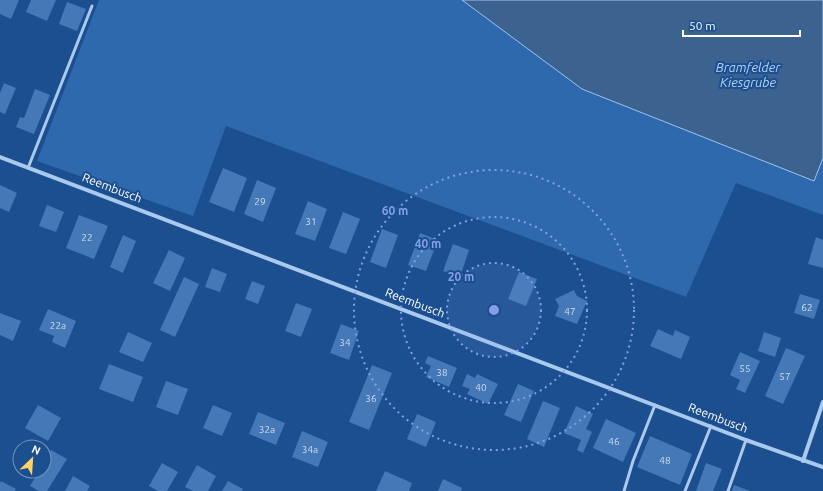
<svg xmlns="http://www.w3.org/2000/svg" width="823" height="491" font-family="Ubuntu,sans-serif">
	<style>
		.green { fill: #2e69ad }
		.water { fill: #3c6290; stroke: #9cc4f0 }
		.building { fill: #4478b7 }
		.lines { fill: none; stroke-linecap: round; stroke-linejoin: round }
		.service { stroke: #a9c9ee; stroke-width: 3 }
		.minor { stroke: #a9c9ee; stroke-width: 4 }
		.ring { fill: none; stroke: #839eea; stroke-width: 2; stroke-dasharray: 2 4 }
		.labels { text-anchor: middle; stroke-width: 4; stroke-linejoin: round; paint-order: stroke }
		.number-label { font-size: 10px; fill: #d0dded }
		.street-label { font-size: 12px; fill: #fff; stroke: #1b4f8f }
		.water-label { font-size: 13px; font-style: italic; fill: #b5d3f5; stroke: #1b4f8f }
		.centre { fill: #839eea; stroke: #1b4f8f; stroke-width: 2 }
		.ring-label { font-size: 12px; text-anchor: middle; font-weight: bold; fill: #839eea; stroke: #1b4f8f; stroke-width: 4; stroke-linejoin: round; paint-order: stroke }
	</style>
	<rect width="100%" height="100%" fill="#1b4f8f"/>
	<!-- green -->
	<path class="green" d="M 99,0 L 823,0 L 823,215 L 736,183 L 686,297 L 226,126 L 193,216 L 37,161 Z"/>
	<!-- water -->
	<path class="water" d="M 462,0 L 823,0 L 823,158 L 814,181 L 582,89 Z"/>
	<!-- building -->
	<g class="building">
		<path d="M 0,0 L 19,0 L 11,19 L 0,14 Z"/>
		<path d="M 31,0 L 56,0 L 47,21 L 26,12 Z"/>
		<path d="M 67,2 L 86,9 L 77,31 L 59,24 Z"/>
		<path d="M 4,83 L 16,88 L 5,114 L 0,112 L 0,93 Z"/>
		<path d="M 35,89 L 50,95 L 34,134 L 16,127 L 20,117 L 24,118 Z"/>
		<path d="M 223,168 L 247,178 L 234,212 L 209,202 Z"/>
		<path d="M 257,180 L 276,188 L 263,222 L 244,214 Z"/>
		<path d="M 0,185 L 17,193 L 9,212 L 0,208 Z"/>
		<path d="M 308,201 L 327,209 L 315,241 L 295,234 Z"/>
		<path d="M 47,205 L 64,212 L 56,232 L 39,226 Z"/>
		<path d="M 343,212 L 360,219 L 346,254 L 329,248 Z"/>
		<path d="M 79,215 L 108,226 L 94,259 L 66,248 Z"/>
		<path d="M 382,229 L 398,235 L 386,268 L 370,262 Z"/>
		<path d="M 420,233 L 438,240 L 426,271 L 408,265 Z"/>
		<path d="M 123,235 L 136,241 L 123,273 L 110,267 Z"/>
		<path d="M 816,237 L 823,240 L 823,268 L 808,264 Z"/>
		<path d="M 453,244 L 469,250 L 460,277 L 443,271 Z"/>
		<path d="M 169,250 L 185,258 L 170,291 L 153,283 Z"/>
		<path d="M 212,268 L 227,274 L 220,292 L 205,287 Z"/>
		<path d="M 519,272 L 537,279 L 526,306 L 508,299 Z"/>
		<path d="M 184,277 L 199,284 L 175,337 L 160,330 Z"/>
		<path d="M 252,281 L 265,286 L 258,304 L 245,299 Z"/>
		<path d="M 574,290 L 577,296 L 587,301 L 577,324 L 555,316 L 559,306 L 555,299 Z"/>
		<path d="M 800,294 L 820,300 L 814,319 L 794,313 Z"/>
		<path d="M 296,303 L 312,309 L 301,337 L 285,331 Z"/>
		<path d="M 48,309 L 76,321 L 65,348 L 52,342 L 54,336 L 39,330 Z"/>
		<path d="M 0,313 L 21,321 L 13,341 L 0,335 Z"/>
		<path d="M 341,324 L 359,331 L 349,360 L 330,353 Z"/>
		<path d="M 658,329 L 673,336 L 675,330 L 690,337 L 681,359 L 650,346 Z"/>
		<path d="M 128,332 L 152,343 L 143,362 L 119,352 Z"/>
		<path d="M 764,332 L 781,338 L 775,357 L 758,351 Z"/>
		<path d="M 786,348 L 805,356 L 783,404 L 765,396 Z"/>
		<path d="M 740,352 L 760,361 L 745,393 L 736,389 L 740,380 L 730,375 Z"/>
		<path d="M 428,356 L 457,368 L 449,387 L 426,377 L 431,366 L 425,363 Z"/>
		<path d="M 109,364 L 143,377 L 133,402 L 99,389 Z"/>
		<path d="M 372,365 L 392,373 L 369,430 L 349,422 Z"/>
		<path d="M 467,374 L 475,378 L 477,374 L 498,384 L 488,404 L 467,394 L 470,389 L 462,386 Z"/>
		<path d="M 166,381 L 188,389 L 178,415 L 156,407 Z"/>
		<path d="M 518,384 L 534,391 L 521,422 L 504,415 Z"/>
		<path d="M 543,401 L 560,408 L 544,447 L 527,439 Z"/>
		<path d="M 38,405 L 61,418 L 48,441 L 25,428 Z"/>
		<path d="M 213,405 L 232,413 L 222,436 L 203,428 Z"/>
		<path d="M 576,406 L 593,414 L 586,429 L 592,432 L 583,453 L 577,450 L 581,440 L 564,433 Z"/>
		<path d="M 258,412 L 285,423 L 276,445 L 249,434 Z"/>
		<path d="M 417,414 L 436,422 L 426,447 L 407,439 Z"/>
		<path d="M 606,419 L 636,433 L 623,462 L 593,448 Z"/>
		<path d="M 302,431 L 328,442 L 318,467 L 292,457 Z"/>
		<path d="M 650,436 L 692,454 L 680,485 L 637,467 Z"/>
		<path d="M 51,450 L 67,459 L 47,491 L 39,491 L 30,486 L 39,471 L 44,471 L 44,462 Z"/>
		<path d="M 162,463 L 178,472 L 167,491 L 158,491 L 149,486 Z"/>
		<path d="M 706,463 L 722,469 L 713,491 L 696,491 Z"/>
		<path d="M 197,465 L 216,476 L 208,491 L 193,491 L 185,487 Z"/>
		<path d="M 385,471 L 412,483 L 409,491 L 376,491 Z"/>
		<path d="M 73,476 L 90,486 L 87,491 L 65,491 Z"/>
		<path d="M 443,479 L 462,488 L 461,491 L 438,491 Z"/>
		<path d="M 1,481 L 16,489 L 15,491 L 0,491 L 0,483 Z"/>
		<path d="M 228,481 L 243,489 L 242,491 L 222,491 Z"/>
		<path d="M 734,485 L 750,491 L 732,491 Z"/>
	</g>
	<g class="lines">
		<!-- service -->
		<g class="service">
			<path d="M 28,168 L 92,6"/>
			<path d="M 624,491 L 633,461 L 655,405"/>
			<path d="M 685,491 L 711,426"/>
			<path d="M 728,491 L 746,440"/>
		</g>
		<!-- minor -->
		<g class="minor">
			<path d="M 0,157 L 746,440 L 823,467"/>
			<path d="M 803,461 L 823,402"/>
		</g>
	</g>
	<!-- distance rings -->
	<circle cx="494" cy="310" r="47" fill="#839eea" fill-opacity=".12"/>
	<g class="ring">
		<circle cx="494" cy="310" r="47"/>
		<circle cx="494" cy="310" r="93"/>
		<circle cx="494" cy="310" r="140"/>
	</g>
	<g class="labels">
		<!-- number labels -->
		<g class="number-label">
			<text x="260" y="205">29</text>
			<text x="311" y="225">31</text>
			<text x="87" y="241">22</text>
			<text x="807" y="311">62</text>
			<text x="570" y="315">47</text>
			<text x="58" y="329">22a</text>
			<text x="345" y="346">34</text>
			<text x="745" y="372">55</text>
			<text x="442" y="376">38</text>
			<text x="785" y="380">57</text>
			<text x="481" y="391">40</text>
			<text x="371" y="402">36</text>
			<text x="267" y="433">32a</text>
			<text x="614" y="445">46</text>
			<text x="310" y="453">34a</text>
			<text x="665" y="464">48</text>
		</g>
		<!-- street labels -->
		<g class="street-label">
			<text transform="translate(112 188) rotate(21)" y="4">Reembusch</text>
			<text transform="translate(415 303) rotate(21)" y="4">Reembusch</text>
			<text transform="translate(718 418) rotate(21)" y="4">Reembusch</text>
		</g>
		<!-- water labels -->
		<g class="water-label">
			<text x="748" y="72">Bramfelder<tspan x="748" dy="15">Kiesgrube</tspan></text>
		</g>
	</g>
	<circle cx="494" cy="310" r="6" class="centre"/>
	<g class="ring-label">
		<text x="395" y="215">60 m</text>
		<text x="428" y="248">40 m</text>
		<text x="461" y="281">20 m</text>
	</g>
	<!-- north arrow -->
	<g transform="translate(32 459) rotate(25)"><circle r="19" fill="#1b4f8f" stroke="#7695bc"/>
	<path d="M0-3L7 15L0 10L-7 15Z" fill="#ffd166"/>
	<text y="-6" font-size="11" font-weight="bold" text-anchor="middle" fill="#ffffff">N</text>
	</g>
	<!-- scale -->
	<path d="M683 30v6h117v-6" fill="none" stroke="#ffffff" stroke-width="2"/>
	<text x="689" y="30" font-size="12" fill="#ffffff" stroke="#1b4f8f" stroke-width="3" paint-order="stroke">50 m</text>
</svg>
